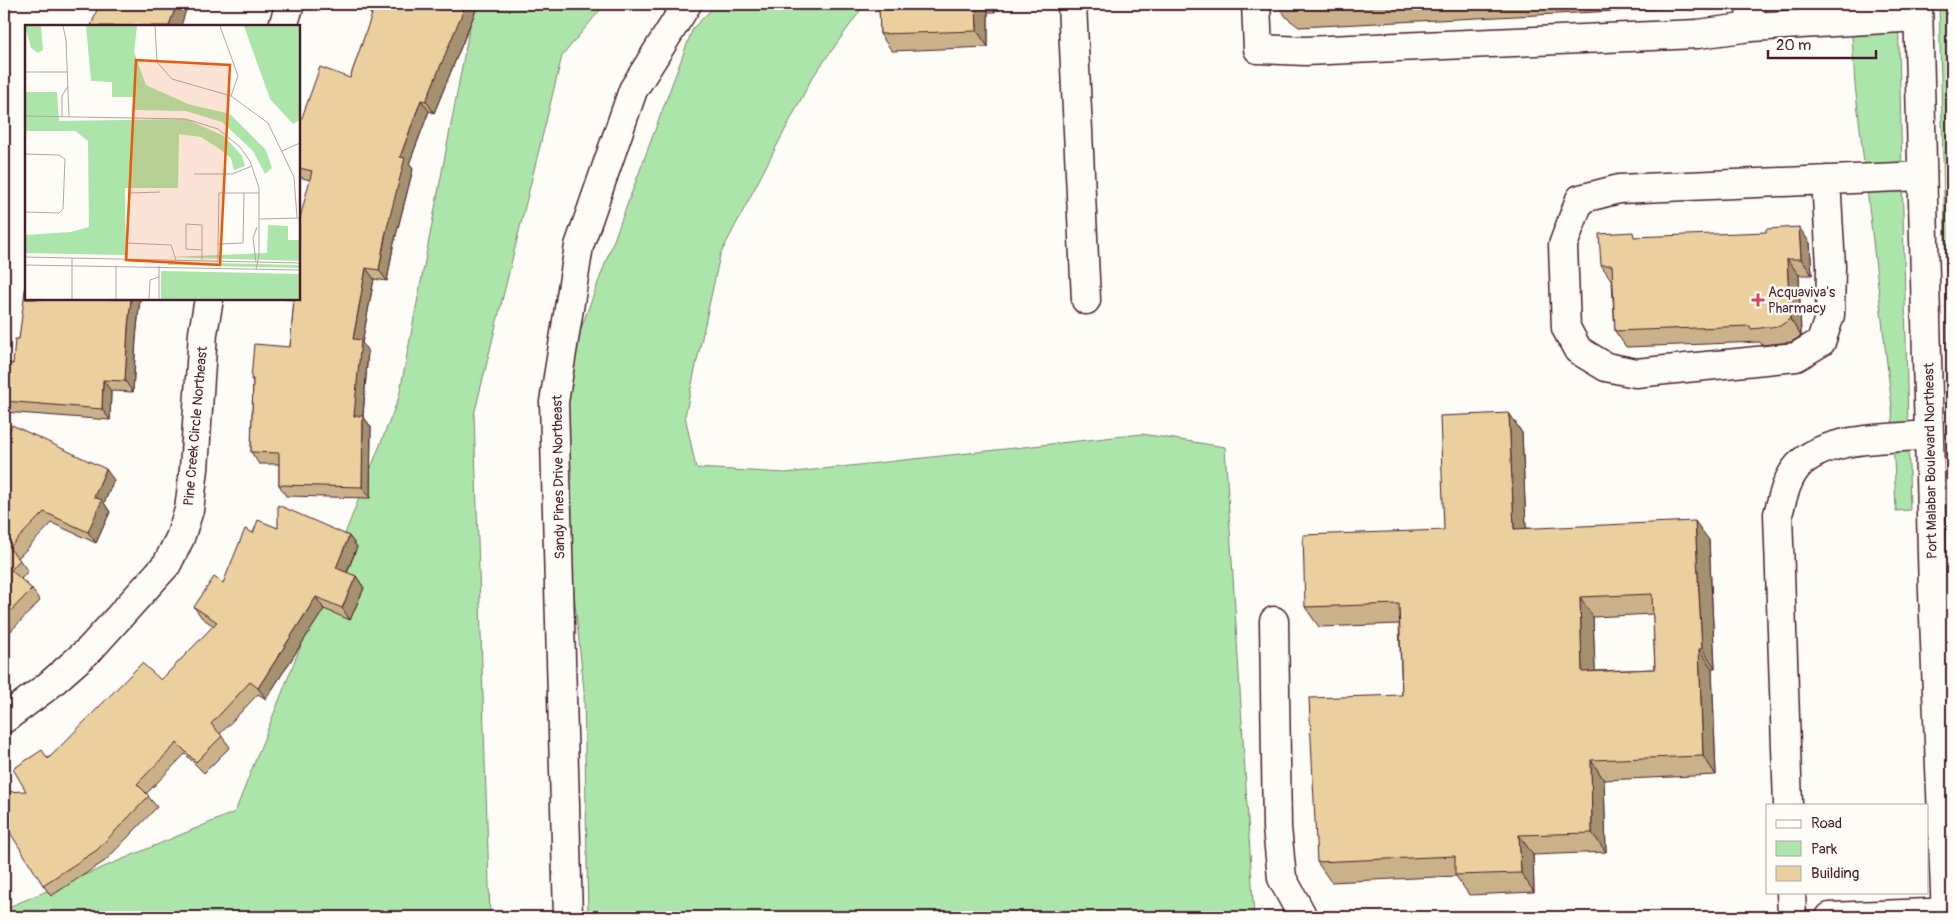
<svg xmlns="http://www.w3.org/2000/svg" width="1956" height="921" font-family="Pangolin,sans-serif">
	<style>
		.green { fill: #ace5aa; stroke: #7b826a }
		.lines { fill: none; stroke-linecap: round; stroke-linejoin: round }
		.minor-casing { stroke: #4a1f2b; stroke-width: 31 }
		.minor { stroke: #fdfcf7; stroke-width: 28 }
		.wall { fill: #c9b289; stroke: #4a1f2b; fill-rule: evenodd }
		.shaded-wall { fill: #a4916f; stroke: #4a1f2b }
		.building { fill: #eacf9f; stroke: #4a1f2b; fill-rule: evenodd }
		.poi-dot { fill: #d1495b; stroke: #fdfcf7; stroke-width: 2 }
		.labels { text-anchor: middle; stroke-width: 5; stroke-linejoin: round; paint-order: stroke }
		.poi-label { font-size: 14px; fill: #4a1f2b; stroke: #fdfcf7; text-anchor: start }
		.street-label { font-size: 14px; fill: #4a1f2b; stroke: #fdfcf7 }
		.inset-road { fill: none; stroke: #b5a4a5; stroke-width: 1 }
		.view { fill: #e8590c; fill-opacity: 0.15; stroke: #e8590c; stroke-width: 2.5 }
		.inset-edge { fill: none; stroke: #4a1f2b; stroke-width: 2.5 }
	</style>
	<rect width="100%" height="100%" fill="#fdfcf7"/>
	<filter id="ink" filterUnits="userSpaceOnUse"><feTurbulence type="fractalNoise" baseFrequency=".02" numOctaves="2"/><feDisplacementMap in="SourceGraphic" scale="10" xChannelSelector="R" yChannelSelector="G"/><feConvolveMatrix kernelMatrix="1 2 1 2 8 2 1 2 1" color-interpolation-filters="sRGB"/></filter>
	<g filter="url(#ink)">
		<!-- green -->
		<g class="green">
			<path d="M 474,4 L 605,4 L 562,56 L 474,415 L 490,917 L 4,917 L 4,909 L 235,812 L 399,397 Z"/>
			<path d="M 717,4 L 865,4 L 812,78 L 720,255 L 685,416 L 696,468 L 786,473 L 1142,434 L 1225,447 L 1254,917 L 588,917 L 584,690 L 554,401 L 693,28 Z"/>
			<path d="M 1850,4 L 1898,4 L 1910,510 L 1896,511 L 1892,407 L 1855,85 Z"/>
			<path d="M 1939,4 L 1952,4 L 1952,508 Z"/>
		</g>
		<g class="lines">
			<!-- minor casing -->
			<g class="minor-casing">
				<g id="minor">
					<path d="M 1072,4 L 1086,300"/>
					<path d="M 1256,4 L 1258,49 L 1305,51 L 1698,34 L 1751,27 L 1750,4"/>
					<path d="M 1918,4 L 1933,593 L 1946,917"/>
					<path d="M 283,26 L 290,4"/>
					<path d="M 1751,27 L 1918,17"/>
					<path d="M 1826,180 L 1831,266 L 1830,315 L 1821,342 L 1796,357 L 1636,373 L 1606,367 L 1578,350 L 1566,328 L 1563,245 L 1580,199 L 1619,189 L 1922,176"/>
					<path d="M 1274,621 L 1277,828 L 1282,878 L 1303,917"/>
					<path d="M 4,719 L 48,686 L 90,649 L 167,564 L 180,538 L 189,510 L 194,469 L 203,333 L 209,299"/>
					<path d="M 1788,805 L 1778,514 C 1783,497 1787,475 1802,462 C 1833,436 1890,439 1929,435"/>
					<path d="M 1791,892 L 1792,917"/>
					<path d="M 568,917 L 554,402 L 579,246 L 633,90 L 687,4"/>
					<path d="M 1830,917 L 1952,912"/>
				</g>
			</g>
			<!-- minor -->
			<use href="#minor" class="minor"/>
		</g>
		<!-- wall -->
		<g class="wall">
			<path d="M 367,4 L 472,4 L 476,10 L 434,113 L 429,111 L 409,164 L 413,169 L 393,247 L 387,281 L 374,279 L 362,343 L 368,351 L 363,416 L 371,427 L 370,498 L 286,496 L 279,485 L 279,464 L 259,464 L 251,452 L 253,382 L 251,379 L 290,347 L 294,300 L 285,299 L 299,299 L 310,180 L 299,177 L 299,126 L 350,78 L 372,16 L 370,13 L 373,6 Z"/>
			<path d="M 879,4 L 995,4 L 995,12 L 988,12 L 988,47 L 892,51 L 880,34 Z"/>
			<path d="M 1277,4 L 1734,4 L 1734,5 L 1299,27 L 1287,18 Z"/>
			<path d="M 1636,237 L 1810,243 L 1812,275 L 1799,275 L 1801,336 L 1791,342 L 1762,345 L 1760,342 L 1626,347 L 1615,331 L 1612,281 L 1601,265 Z"/>
			<path d="M 26,299 L 140,299 L 136,338 L 133,392 L 111,391 L 110,420 L 4,412 L 4,363 L 13,364 L 19,339 Z"/>
			<path d="M 1509,413 L 1522,433 L 1526,528 L 1709,540 L 1715,668 L 1712,668 L 1716,775 L 1604,780 L 1606,852 L 1533,855 L 1534,892 L 1469,895 L 1456,876 L 1331,882 L 1317,862 L 1402,695 L 1399,624 L 1319,627 L 1305,607 L 1444,530 ZM 1653,614 L 1655,669 L 1595,671 L 1593,617 Z"/>
			<path d="M 4,444 L 114,480 L 104,503 L 110,512 L 96,543 L 52,523 L 18,558 L 28,571 L 21,579 L 32,589 L 40,601 L 4,638 Z"/>
			<path d="M 278,528 L 349,536 L 357,547 L 347,573 L 356,576 L 364,588 L 350,620 L 324,609 L 266,699 L 258,694 L 220,734 L 230,747 L 204,773 L 185,754 L 146,794 L 157,807 L 105,861 L 51,896 L 43,885 L 26,791 L 48,758 L 161,680 L 214,626 L 202,618 L 194,607 L 223,583 L 253,533 Z"/>
		</g>
		<!-- shaded-wall -->
		<g class="shaded-wall">
			<path d="M 177,4 L 182,4 L 186,10 L 181,26 L 170,26 L 169,25 Z"/>
			<path d="M 465,4 L 472,4 L 476,10 L 434,113 L 426,101 Z"/>
			<path d="M 976,4 L 982,4 L 988,12 L 988,47 L 977,31 Z"/>
			<path d="M 990,4 L 995,4 L 995,12 Z"/>
			<path d="M 421,100 L 429,111 L 409,164 L 413,169 L 393,247 L 387,281 L 379,270 L 400,157 Z"/>
			<path d="M 1799,227 L 1810,243 L 1812,275 L 1801,259 Z"/>
			<path d="M 1787,259 L 1799,275 L 1801,336 L 1790,319 Z"/>
			<path d="M 366,268 L 374,279 L 362,343 L 368,351 L 362,427 L 354,416 L 353,339 Z"/>
			<path d="M 131,299 L 140,299 L 136,338 L 133,392 L 125,381 L 128,327 Z"/>
			<path d="M 103,380 L 111,391 L 110,420 L 102,409 Z"/>
			<path d="M 1509,413 L 1522,433 L 1527,548 L 1514,529 Z"/>
			<path d="M 363,416 L 371,427 L 370,498 L 362,487 Z"/>
			<path d="M 106,469 L 114,480 L 104,503 L 110,512 L 96,543 L 88,532 L 94,497 Z"/>
			<path d="M 1695,521 L 1709,540 L 1715,668 L 1702,649 Z"/>
			<path d="M 349,536 L 357,547 L 344,579 L 336,568 Z"/>
			<path d="M 356,576 L 364,588 L 350,620 L 342,608 Z"/>
			<path d="M 316,597 L 324,609 L 266,699 L 258,688 Z"/>
			<path d="M 1580,597 L 1593,617 L 1596,691 L 1582,672 Z"/>
			<path d="M 1699,649 L 1712,668 L 1716,775 L 1703,756 Z"/>
			<path d="M 1591,760 L 1604,780 L 1606,852 L 1592,833 Z"/>
			<path d="M 1519,835 L 1533,855 L 1534,892 L 1521,873 Z"/>
		</g>
		<!-- building -->
		<g class="building">
			<path d="M 99,4 L 177,4 L 169,25 L 172,26 L 91,26 Z"/>
			<path d="M 374,4 L 466,4 L 426,101 L 421,100 L 400,157 L 405,158 L 385,236 L 379,270 L 366,268 L 353,339 L 361,340 L 354,416 L 363,416 L 362,487 L 279,485 L 279,453 L 251,452 L 253,379 L 251,379 L 254,344 L 290,347 L 294,299 L 299,299 L 299,222 L 312,171 L 299,168 L 299,126 L 320,67 L 350,78 L 372,14 L 370,13 Z"/>
			<path d="M 879,4 L 976,4 L 977,31 L 880,34 Z"/>
			<path d="M 1281,4 L 1342,4 L 1285,6 Z"/>
			<path d="M 1799,227 L 1801,259 L 1787,259 L 1790,319 L 1780,326 L 1751,329 L 1750,326 L 1615,331 L 1612,265 L 1601,265 L 1599,234 L 1633,232 L 1634,237 L 1766,232 L 1766,229 Z"/>
			<path d="M 26,282 L 26,299 L 131,299 L 128,327 L 125,381 L 103,380 L 102,409 L 4,401 L 4,363 L 13,364 L 15,339 L 19,339 Z"/>
			<path d="M 1509,413 L 1514,529 L 1695,521 L 1702,649 L 1699,649 L 1703,756 L 1591,760 L 1592,833 L 1519,835 L 1521,873 L 1455,875 L 1455,856 L 1317,862 L 1309,698 L 1402,695 L 1399,604 L 1305,607 L 1303,535 L 1444,530 L 1440,416 ZM 1652,594 L 1655,669 L 1582,672 L 1580,597 Z"/>
			<path d="M 12,425 L 106,469 L 94,497 L 102,500 L 88,532 L 44,512 L 9,548 L 20,560 L 11,570 L 32,589 L 4,618 L 4,444 Z"/>
			<path d="M 278,505 L 349,536 L 336,568 L 356,576 L 342,608 L 316,597 L 258,688 L 250,682 L 211,724 L 222,736 L 196,762 L 177,743 L 137,784 L 149,796 L 97,850 L 43,885 L 4,823 L 4,792 L 26,791 L 13,769 L 42,750 L 48,759 L 142,663 L 161,680 L 217,622 L 194,607 L 214,577 L 223,583 L 245,529 L 253,533 L 258,520 L 278,528 Z"/>
		</g>
	</g>
	<!-- markers -->
	<path class="poi-dot" d="M1755.5 292.5h5v5h5v5h-5v5h-5v-5h-5v-5h5z"/>
	<g class="labels">
		<!-- poi labels -->
		<g class="poi-label">
			<text x="1768" y="297">Acquaviva's<tspan x="1768" dy="16">Pharmacy</tspan></text>
		</g>
		<!-- street labels -->
		<g class="street-label">
			<text transform="translate(195 426) rotate(-85)" y="5">Pine Creek Circle Northeast</text>
			<text transform="translate(1930 461) rotate(-91)" y="5">Port Malabar Boulevard Northeast</text>
			<text transform="translate(558 477) rotate(-91)" y="5">Sandy Pines Drive Northeast</text>
		</g>
	</g>
	<!-- overview -->
	<g transform="translate(25 25)">
		<rect width="275" height="275" fill="#fdfcf7"/>
		<path d="M 0,1 L 16,1 L 18,25 L 13,28 L 6,23 ZM 61,1 L 112,1 L 109,27 L 121,60 L 163,79 L 205,89 L 241,125 L 247,143 L 240,149 L 228,126 L 197,97 L 161,86 L 108,85 L 108,72 L 87,72 L 87,57 L 66,56 ZM 219,1 L 275,1 L 275,95 L 268,99 L 245,74 ZM 0,67 L 32,67 L 34,96 L 161,94 L 199,111 L 217,131 L 220,141 L 209,145 L 206,133 L 193,123 L 176,112 L 154,109 L 153,163 L 100,163 L 101,230 L 0,228 L 0,210 L 46,207 L 64,202 L 63,116 L 50,106 L 0,106 ZM 243,200 L 263,201 L 263,215 L 275,215 L 275,236 L 143,232 L 242,228 ZM 143,237 L 275,240 L 275,243 L 143,240 ZM 136,246 L 275,249 L 275,274 L 136,274 Z" fill="#ace5aa"/>
		<path class="inset-road" d="M 38,1 L 41,15 L 44,92M 130,1 L 132,37 L 147,54 L 206,71 L 243,98 L 269,152 L 272,193M 195,1 L 213,51 L 206,71M 0,47 L 42,47M 0,91 L 161,94 L 193,104 L 215,122 L 225,136 L 234,163 L 234,231 L 231,244M 37,92 L 37,71 L 43,61M 257,126 L 275,118M 0,129 L 34,130 L 40,134 L 38,184 L 34,188 L 0,187M 169,149 L 207,149 L 227,141M 219,168 L 218,218 L 193,219 L 194,168 L 234,168M 234,194 L 275,193M 102,218 L 105,168 L 135,167M 193,219 L 193,236M 0,232 L 275,238M 102,234 L 102,218 L 146,220 L 151,235M 177,235 L 177,200 L 161,199 L 161,224 L 177,225M 231,237 L 228,213 L 232,202M 0,240 L 275,245M 47,274 L 47,233M 91,274 L 91,241M 124,274 L 125,255 L 134,252M 134,274 L 134,241"/>
		<path class="view" d="M 111,35 L 205,40 L 195,240 L 101,235 Z"/>
		<rect width="275" height="275" class="inset-edge"/>
	</g>
	<!-- margin -->
	<rect width="1956" height="921" fill="none" stroke="#fdfcf7" stroke-width="20"/>
	<rect x="10" y="10" width="1936" height="901" fill="none" stroke="#4a1f2b" stroke-width="2" filter="url(#ink)"/>
	<!-- legend -->
	<rect x="1766" y="804" width="162" height="90" fill="#fdfcf7" stroke="#b5a4a5"/>
	<rect x="1776" y="820" width="25" height="8" fill="#fdfcf7" stroke="#b5a4a5"/>
	<text x="1811" y="828" font-size="15" fill="#4a1f2b">Road</text>
	<rect x="1776" y="841" width="25" height="15" fill="#ace5aa" stroke="#b5a4a5"/>
	<text x="1811" y="854" font-size="15" fill="#4a1f2b">Park</text>
	<rect x="1776" y="866" width="25" height="15" fill="#eacf9f" stroke="#b5a4a5"/>
	<text x="1811" y="878" font-size="15" fill="#4a1f2b">Building</text>
	<!-- scale -->
	<path d="M1768 50v8h108v-8" fill="none" stroke="#4a1f2b" stroke-width="2.5"/>
	<text x="1776" y="50" font-size="15" fill="#4a1f2b" stroke="#fdfcf7" stroke-width="4" paint-order="stroke">20 m</text>
</svg>
